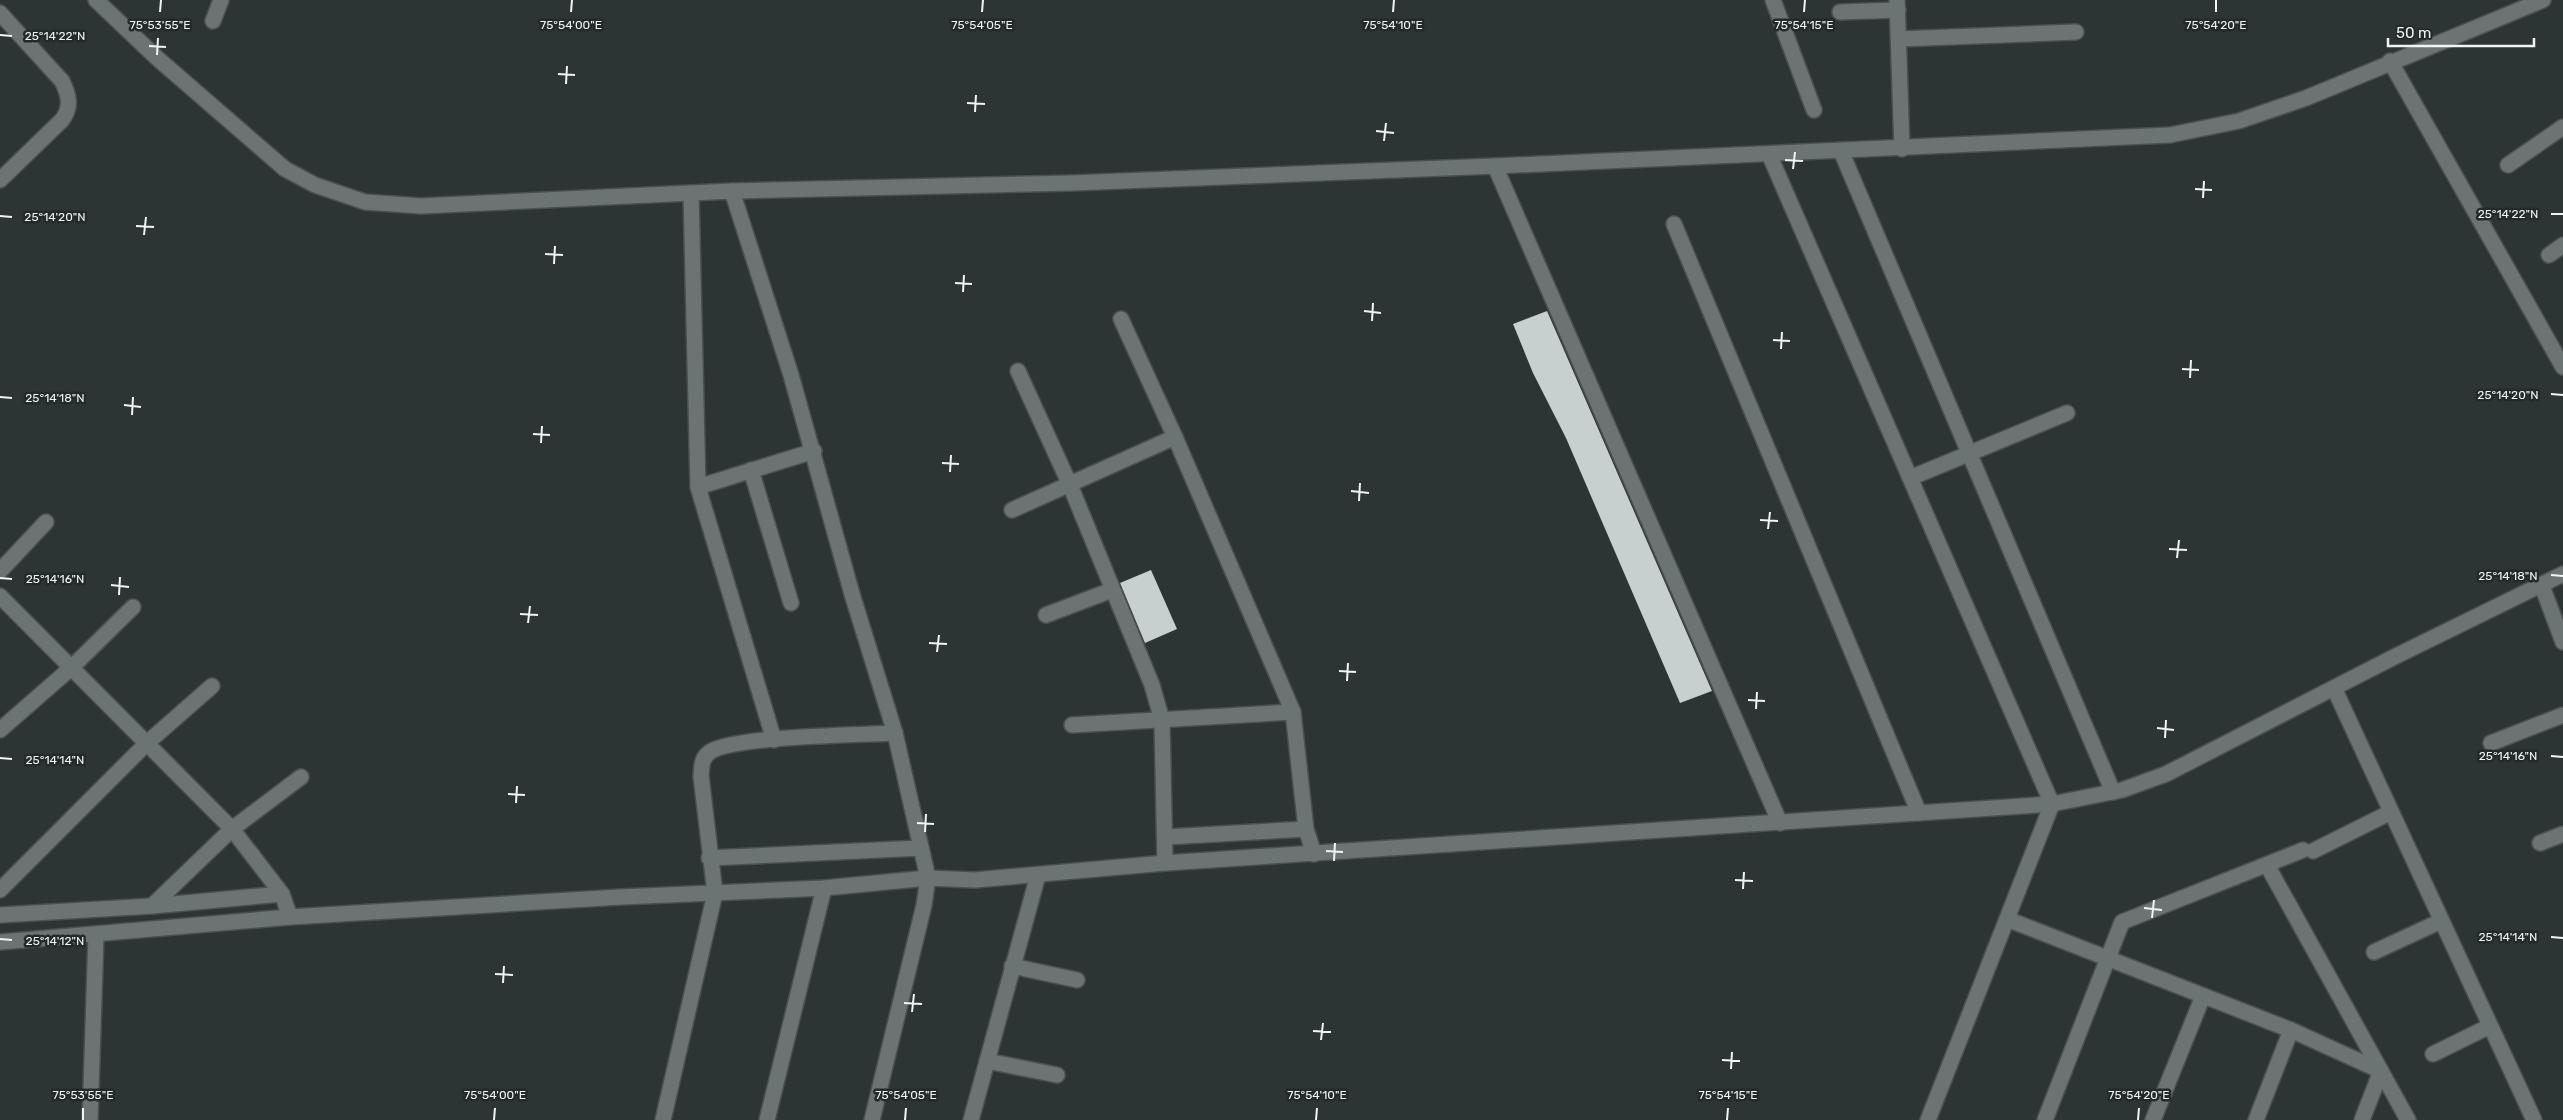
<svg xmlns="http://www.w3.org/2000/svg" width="2563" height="1120" font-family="Rubik,sans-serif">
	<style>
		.building { fill: #c7d0cf }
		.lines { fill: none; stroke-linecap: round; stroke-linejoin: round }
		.street-casing { stroke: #4a504f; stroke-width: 18 }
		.street { stroke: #6c7473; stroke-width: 15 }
		.ticks { fill: none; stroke: #f0f5f4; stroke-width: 2 }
		.ticks-label { font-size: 12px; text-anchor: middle; fill: #f0f5f4; stroke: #232a2a; stroke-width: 5; stroke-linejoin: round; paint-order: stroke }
	</style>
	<rect width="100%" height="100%" fill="#2d3434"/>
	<!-- building -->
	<g class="building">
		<path d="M 1547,311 L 1712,691 L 1680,703 L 1566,438 L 1533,373 L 1513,324 Z"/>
		<path d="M 1151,570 L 1177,629 L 1145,643 L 1120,583 Z"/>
	</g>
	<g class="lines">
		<!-- street casing -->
		<g class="street-casing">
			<g id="street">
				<path d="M 96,0 L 157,58 L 285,169 L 315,185 L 365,202 L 421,206 L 732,191 L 1072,183 L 1495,166 L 2170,135 L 2239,121 L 2306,98 L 2543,0"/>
				<path d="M 1773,0 L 1814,110"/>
				<path d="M 1897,0 L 1902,149"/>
				<path d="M 1840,12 L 1898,10"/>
				<path d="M 0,13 L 62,81 C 69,95 72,107 62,120 L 0,180"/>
				<path d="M 213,21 L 221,0"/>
				<path d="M 1899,39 L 2076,32"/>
				<path d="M 2390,61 L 2563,367"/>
				<path d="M 1841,151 L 2113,792"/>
				<path d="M 1769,154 L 2052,804 L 1928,1120"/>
				<path d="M 2508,165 L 2563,127"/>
				<path d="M 1495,166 L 1780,823"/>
				<path d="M 732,191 L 791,375 L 852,594 L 895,733 L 928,878 L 924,905 L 872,1120"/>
				<path d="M 691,193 L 698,487 L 774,740"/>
				<path d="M 1674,224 L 1919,813"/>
				<path d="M 2549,255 L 2563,245"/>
				<path d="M 1121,319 L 1175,437 L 1293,712 L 1306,829 L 1314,854"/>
				<path d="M 1018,371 L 1070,485 L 1152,685 L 1162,720 L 1165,863"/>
				<path d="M 751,470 L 791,603"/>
				<path d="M 1910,478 L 2067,413"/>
				<path d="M 698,487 L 814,451"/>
				<path d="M 1012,510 L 1175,437"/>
				<path d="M 0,571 L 46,522"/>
				<path d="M 2542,586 L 2563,642"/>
				<path d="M 0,596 L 232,829 L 282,894 L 290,917"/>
				<path d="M 1046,615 L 1112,590"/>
				<path d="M 2334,688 L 2534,1120"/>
				<path d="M 1072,725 L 1293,712"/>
				<path d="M 0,730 L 71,668 L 133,607"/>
				<path d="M 2491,743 L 2563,715"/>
				<path d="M 1166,837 L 1306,829"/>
				<path d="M 2540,843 L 2563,834"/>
				<path d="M 2313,851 L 2391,812"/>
				<path d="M 709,858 L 921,848"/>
				<path d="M 2267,865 L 2408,1120"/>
				<path d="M 0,890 L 147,743 L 212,686"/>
				<path d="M 152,906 L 232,829 L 301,777"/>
				<path d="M 0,915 L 152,906 L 282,894"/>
				<path d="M 2007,919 L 2291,1030 L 2381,1071 L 2362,1120"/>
				<path d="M 0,942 L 290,917 L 621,897 L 824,888 L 928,878 L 975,880 L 1165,863 L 2052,804 L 2122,790 L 2166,774 L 2396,656 L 2563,574"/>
				<path d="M 2374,952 L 2441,921"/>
				<path d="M 1012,966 L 1077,980"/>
				<path d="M 2433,1054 L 2490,1026"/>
				<path d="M 987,1061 L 1057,1075"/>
				<path d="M 90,1120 L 96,935"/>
				<path d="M 663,1120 L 715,893 L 701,776 C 702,766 701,758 710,752 C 732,736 861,735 895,733"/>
				<path d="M 767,1120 L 824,888"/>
				<path d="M 971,1120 L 1038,875"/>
				<path d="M 2045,1120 L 2122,922 L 2303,850"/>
				<path d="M 2153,1120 L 2203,996"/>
				<path d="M 2256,1120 L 2291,1030"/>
			</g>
		</g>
		<!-- street -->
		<use href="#street" class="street"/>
	</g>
	<!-- ticks -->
	<path class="ticks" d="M 160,12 L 161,0M 571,12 L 572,0M 982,12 L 983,0M 1393,12 L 1394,0M 1804,12 L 1805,0M 2216,12 L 2216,0M 0,35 L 12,36M 149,46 L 166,47M 157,55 L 158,38M 558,74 L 575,75M 566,84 L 567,66M 967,103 L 985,104M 975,112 L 976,95M 1376,131 L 1394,133M 1384,141 L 1386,123M 1785,160 L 1803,161M 1793,169 L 1795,152M 2195,189 L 2212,190M 2203,198 L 2204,181M 2551,214 L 2563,214M 0,216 L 12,217M 136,226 L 154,227M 144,235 L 146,217M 545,254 L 563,255M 554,264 L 555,246M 955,283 L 972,284M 963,292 L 964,275M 1364,311 L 1381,313M 1372,321 L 1373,303M 1773,340 L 1790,341M 1781,349 L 1782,332M 2182,369 L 2199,370M 2190,378 L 2191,360M 2551,394 L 2563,395M 0,397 L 12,398M 124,405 L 141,407M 132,415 L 133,397M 533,434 L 550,435M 541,443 L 542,426M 942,463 L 959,464M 950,472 L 951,455M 1351,491 L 1369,493M 1359,501 L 1360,483M 1760,520 L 1778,521M 1768,529 L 1770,512M 2169,549 L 2187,550M 2177,558 L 2179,540M 2551,575 L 2563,576M 0,578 L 12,579M 111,585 L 129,587M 119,595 L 120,577M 520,614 L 538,615M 528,623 L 530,606M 929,643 L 947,644M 937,652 L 939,635M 1339,671 L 1356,672M 1347,681 L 1348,663M 1748,700 L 1765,701M 1756,709 L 1757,692M 2157,728 L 2174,730M 2165,738 L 2166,720M 2551,756 L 2563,757M 0,758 L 12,759M 508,794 L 525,795M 516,803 L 517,786M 917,823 L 934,824M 925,832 L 926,814M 1326,851 L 1343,852M 1334,861 L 1335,843M 1735,880 L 1753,881M 1743,889 L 1744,872M 2144,908 L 2162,910M 2152,918 L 2154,900M 2551,937 L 2563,938M 0,939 L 12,940M 495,974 L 513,975M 503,983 L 504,966M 904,1003 L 922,1004M 912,1012 L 914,994M 1313,1031 L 1331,1032M 1321,1040 L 1323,1023M 1722,1060 L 1740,1061M 1731,1069 L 1732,1052M 83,1120 L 83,1108M 494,1120 L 495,1108M 905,1120 L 906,1108M 1316,1120 L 1317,1108M 1727,1120 L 1728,1108M 2138,1120 L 2139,1108"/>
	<g class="ticks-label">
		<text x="160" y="29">75°53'55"E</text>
		<text x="571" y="29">75°54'00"E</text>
		<text x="982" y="29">75°54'05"E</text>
		<text x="1393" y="29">75°54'10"E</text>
		<text x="1804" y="29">75°54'15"E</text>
		<text x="2216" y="29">75°54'20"E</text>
		<text x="55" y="40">25°14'22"N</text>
		<text x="2508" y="218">25°14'22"N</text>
		<text x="55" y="221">25°14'20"N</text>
		<text x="2508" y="399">25°14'20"N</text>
		<text x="55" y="402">25°14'18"N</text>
		<text x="2508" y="580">25°14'18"N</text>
		<text x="55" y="583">25°14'16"N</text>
		<text x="2508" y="760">25°14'16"N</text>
		<text x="55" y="764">25°14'14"N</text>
		<text x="2508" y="941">25°14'14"N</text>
		<text x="55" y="945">25°14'12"N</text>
		<text x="83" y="1099">75°53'55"E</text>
		<text x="495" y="1099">75°54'00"E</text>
		<text x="906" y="1099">75°54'05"E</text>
		<text x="1317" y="1099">75°54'10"E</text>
		<text x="1728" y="1099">75°54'15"E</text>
		<text x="2139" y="1099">75°54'20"E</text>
	</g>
	<!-- scale -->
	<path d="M2388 38v8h146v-8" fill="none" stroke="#f0f5f4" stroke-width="2.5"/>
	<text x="2396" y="38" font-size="15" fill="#f0f5f4" stroke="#232a2a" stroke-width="4" paint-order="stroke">50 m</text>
</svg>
